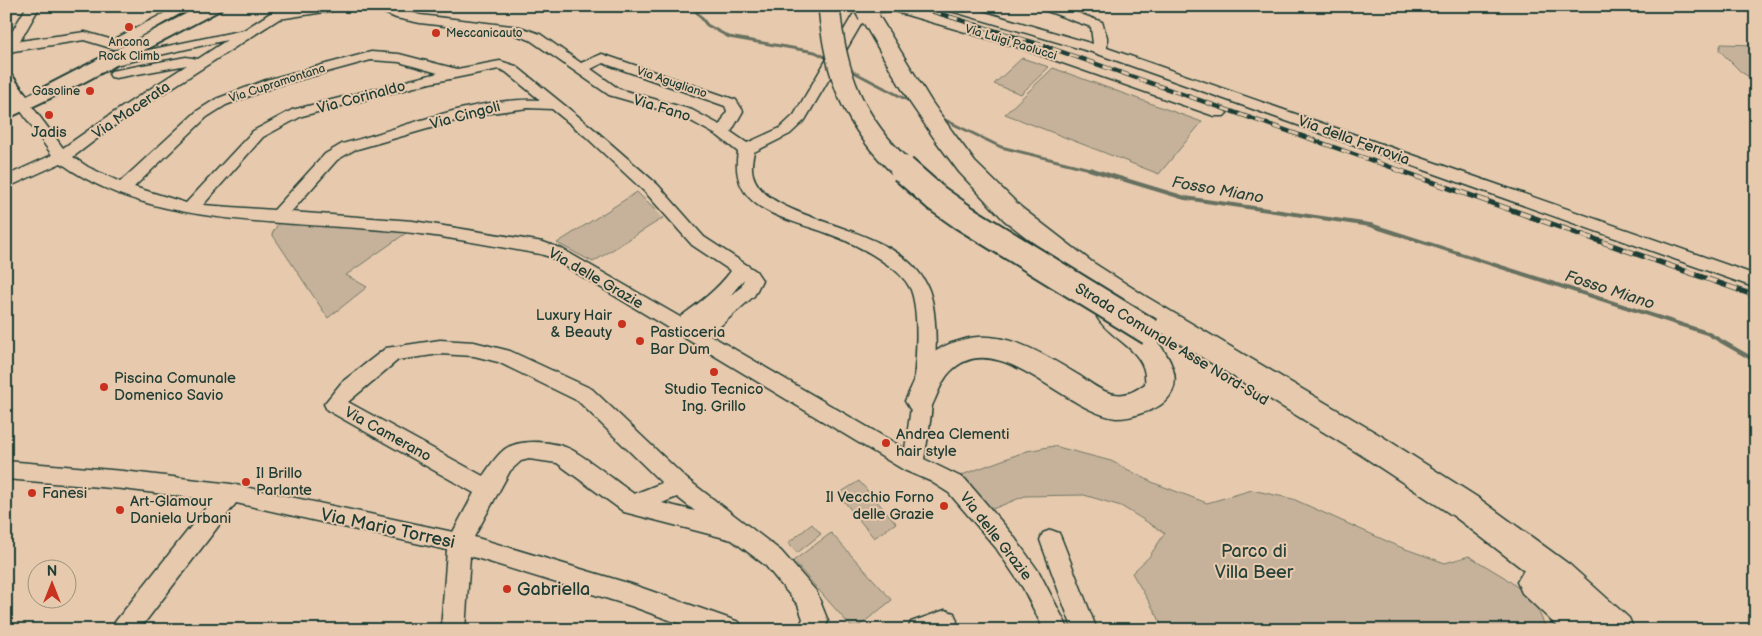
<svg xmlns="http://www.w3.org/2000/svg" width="1762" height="636" font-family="'Balsamiq Sans',sans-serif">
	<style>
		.green { fill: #c6b29a; stroke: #727867 }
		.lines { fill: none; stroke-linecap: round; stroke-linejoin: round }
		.stream-far1 { stroke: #666f5f; stroke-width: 3 }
		.stream { stroke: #666f5f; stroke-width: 4 }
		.minor-casing { stroke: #1f3d34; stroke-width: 3 }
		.major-casing { stroke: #1f3d34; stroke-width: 4 }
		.highway-casing { stroke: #1f3d34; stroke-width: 3 }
		.minor { fill: #e7caae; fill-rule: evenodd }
		.major { fill: #e7caae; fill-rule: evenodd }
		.highway { fill: #e7caae; fill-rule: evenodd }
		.rail-far1-casing { stroke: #1f3d34; stroke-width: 4.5 }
		.rail-casing { stroke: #1f3d34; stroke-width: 5.5 }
		.rail-far1 { stroke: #e7caae; stroke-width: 3; stroke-dasharray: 9; stroke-linecap: butt }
		.rail { stroke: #e7caae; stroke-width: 4; stroke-dasharray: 11; stroke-linecap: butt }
		.highway-bridge-far1-casing { stroke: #1f3d34; stroke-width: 24; stroke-linecap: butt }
		.highway-bridge-casing { stroke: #1f3d34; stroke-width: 30; stroke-linecap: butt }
		.highway-bridge-far1 { stroke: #e7caae; stroke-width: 21 }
		.highway-bridge { stroke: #e7caae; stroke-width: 26 }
		.poi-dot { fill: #c8321e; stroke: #e7caae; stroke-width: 2 }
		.labels { text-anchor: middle; stroke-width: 4; stroke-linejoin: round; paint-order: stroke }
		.far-poi-label { font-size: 12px; fill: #1f3d34; stroke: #e7caae; text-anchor: start }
		.far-street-label { font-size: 12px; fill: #1f3d34; stroke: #e7caae }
		.street-label { font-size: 15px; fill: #1f3d34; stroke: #e7caae }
		.poi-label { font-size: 15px; fill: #1f3d34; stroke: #e7caae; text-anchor: start }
		.water-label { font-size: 16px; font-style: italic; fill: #2b453b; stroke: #e7caae }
		.near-street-label { font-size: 18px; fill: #1f3d34; stroke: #e7caae }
		.near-park-label { font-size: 18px; fill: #274339; stroke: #e7caae }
		.near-poi-label { font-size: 18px; fill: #1f3d34; stroke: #e7caae; text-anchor: start }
	</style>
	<rect width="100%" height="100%" fill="#e7caae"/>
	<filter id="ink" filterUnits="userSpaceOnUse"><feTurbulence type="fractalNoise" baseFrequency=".02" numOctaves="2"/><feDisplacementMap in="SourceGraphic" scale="10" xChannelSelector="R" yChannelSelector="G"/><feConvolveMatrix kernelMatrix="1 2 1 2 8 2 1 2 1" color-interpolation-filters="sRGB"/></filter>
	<g filter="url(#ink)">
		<!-- green -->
		<g class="green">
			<path d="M 1721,44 L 1756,45 L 1756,81 L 1741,72 L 1719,50 Z"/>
			<path d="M 1022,58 L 1049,67 L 1021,94 L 994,84 Z"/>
			<path d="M 1053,68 L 1202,122 L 1159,174 L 1005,114 Z"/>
			<path d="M 637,192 L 663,218 L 593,262 L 557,243 Z"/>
			<path d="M 279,222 L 409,231 L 346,275 L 367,287 L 328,318 L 272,234 Z"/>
			<path d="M 1054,446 L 1111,461 L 1154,483 L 1207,503 L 1252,490 L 1293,499 L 1400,547 L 1445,563 L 1469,556 L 1504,577 L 1533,599 L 1547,630 L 1163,630 L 1158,617 L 1132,573 L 1149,557 L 1165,533 L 1121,506 L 1084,495 L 1025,496 L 990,510 L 959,476 L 1027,451 Z"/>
			<path d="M 859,481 L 896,523 L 874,538 L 838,494 Z"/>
			<path d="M 812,524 L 821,534 L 797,553 L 788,543 Z"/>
			<path d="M 831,533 L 892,600 L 854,630 L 793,561 Z"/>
		</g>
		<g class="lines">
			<!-- stream-far1 -->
			<g class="stream-far1">
				<path d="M 692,6 L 707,25 L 729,37 L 815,52 L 831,60"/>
				<path d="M 848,69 L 913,103"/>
				<path d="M 941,118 L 1001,147 L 1094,170"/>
			</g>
			<!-- stream -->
			<path class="stream" d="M 1089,169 L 1185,198 L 1370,225 L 1707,333 L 1756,361"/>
			<!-- minor casing -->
			<g class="minor-casing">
				<g id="minor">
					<path d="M 27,6 L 40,6 L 20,41 L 85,32 L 113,40 L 178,6 L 194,6 L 119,48 L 114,49 L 84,40 L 14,51 L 6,54 L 6,42 Z"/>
					<path d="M 281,6 L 296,6 L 295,8 L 343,6 L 337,10 L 279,19 L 123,119 L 73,157 L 88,167 L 120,182 L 197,111 L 216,99 L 266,80 L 371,52 L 399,54 L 457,69 L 500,61 L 516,66 L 595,130 L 658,185 L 704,237 L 756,271 L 762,280 L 754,296 L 710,335 L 905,449 C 911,411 924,325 911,290 C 906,279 895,269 885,263 C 866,249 846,240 824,232 C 783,218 728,208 738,152 L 718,136 L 682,116 L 609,95 L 530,40 L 513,34 L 420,23 L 396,18 L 375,9 L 374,6 L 392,6 L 420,15 L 520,27 L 540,34 L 581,63 L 602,54 L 736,100 L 743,111 L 731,132 L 747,143 L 780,128 L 794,115 L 854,13 L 866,6 L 906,6 L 1027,41 L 1224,110 L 1227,113 L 1224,116 L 1214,116 L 1017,47 L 893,11 L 875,12 L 866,16 L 805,120 L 790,134 L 754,152 C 752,160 751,168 753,175 C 768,227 902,220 929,290 C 943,328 932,418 924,459 L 965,479 L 1012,534 L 1039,572 L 1069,630 L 1044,630 L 1023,588 L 996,548 L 949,493 L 930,481 L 904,470 L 550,257 L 540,254 C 498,247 455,238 413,233 C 302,219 155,232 61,163 L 6,188 L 6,176 L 52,155 L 16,104 L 18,101 L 28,101 L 63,148 L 113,113 L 187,65 L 116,78 L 111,77 L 109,74 L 111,71 L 186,57 L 198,59 L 227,40 L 106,67 L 101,66 L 99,63 L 101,60 L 244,30 ZM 371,60 L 399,62 L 438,73 L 292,110 L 253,131 L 186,203 L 134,187 L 207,117 L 226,105 L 276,86 ZM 603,63 L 725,106 L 727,111 L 720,125 L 692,110 L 619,89 L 591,69 ZM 499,69 L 506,72 L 540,100 C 472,97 407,127 342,144 L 325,154 L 274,210 L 203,205 L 263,137 L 302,116 L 430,83 ZM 528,108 L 552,109 L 585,136 L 646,193 L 692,245 L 731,271 C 717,290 698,304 680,317 L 562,249 L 543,242 L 413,221 L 291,212 L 337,160 L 354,150 L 476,115 ZM 744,279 L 741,287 L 730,296 Z"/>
					<path d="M 943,6 L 964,6 L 1093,44 L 1091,27 L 1041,9 L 1040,6 L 1059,6 L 1102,22 L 1107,37 L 1107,48 L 1756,275 L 1756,288 L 1095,53 L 944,9 Z"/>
					<path d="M 440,340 L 474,342 L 510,351 L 592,389 L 687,479 L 781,551 L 816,591 L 828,621 L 825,629 L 797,630 L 803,619 L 798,605 L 765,565 L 732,540 L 624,512 L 557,463 L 529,459 L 521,461 L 510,471 L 474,537 L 631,584 L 739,622 L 742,630 L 697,630 L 631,606 L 470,556 L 465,630 L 441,630 L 447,550 L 236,503 L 139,630 L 112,630 L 115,622 L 212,500 L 123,489 L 6,479 L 6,461 L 123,471 L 231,484 L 453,532 L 474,493 L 327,410 L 324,404 L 342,382 L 386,348 ZM 440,354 L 474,356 L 498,362 L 578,401 L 662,483 L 634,494 C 614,480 593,462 572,450 C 556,441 520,438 505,449 C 495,457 490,466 483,476 L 348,402 L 398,360 ZM 677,497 L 695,511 L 662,503 Z"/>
					<path d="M 1051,530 L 1059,533 L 1062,540 L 1097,630 L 1073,630 L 1040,540 L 1043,533 Z"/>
					<path d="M 945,610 L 954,613 L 957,621 L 954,629 L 908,630 L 911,622 Z"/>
				</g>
			</g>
			<!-- major casing -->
			<g class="major-casing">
				<path id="major" d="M 201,6 L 222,6 L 220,10 L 82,83 L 6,119 L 6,106 L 12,103 L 6,94 L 6,76 L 13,77 L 27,96 Z"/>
			</g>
			<!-- highway casing -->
			<g class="highway-casing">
				<g id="highway">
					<path d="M 869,9 L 876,11 L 931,101 L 952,131 L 975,162 L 1022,208 L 1092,262 L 1145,296 L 1383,437 L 1477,497 L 1570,565 L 1629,618 L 1634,630 L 1561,630 L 1522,593 L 1517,582 L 1524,570 L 1455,517 L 1361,455 L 1125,310 L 1074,274 L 1004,220 L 959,172 L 936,141 L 909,101 L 859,15 L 862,11 Z"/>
					<path d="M 1111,307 C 1137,315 1187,362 1172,392 C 1167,403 1154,410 1142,413 C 1134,416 1126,418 1116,418 C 1066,413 996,324 950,372 C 940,382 937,398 930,409 L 920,413 L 910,409 L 905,401 C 912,387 918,369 929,357 C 938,348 950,343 962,340 C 1003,327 1046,356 1080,376 C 1089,382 1099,390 1110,393 C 1124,397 1134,392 1145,384 C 1149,350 1111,341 1097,317 L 1101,310 Z"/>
				</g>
			</g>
			<!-- minor -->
			<use href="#minor" class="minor"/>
			<!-- major -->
			<use href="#major" class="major"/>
			<!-- highway -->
			<use href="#highway" class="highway"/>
			<!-- rail-far1 casing -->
			<g class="rail-far1-casing">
				<path id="rail-far1" d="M 915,6 L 1045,46 L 1399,170"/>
			</g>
			<!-- rail casing -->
			<g class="rail-casing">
				<path id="rail" d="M 1395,169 L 1756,296"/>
			</g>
			<!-- rail-far1 -->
			<use href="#rail-far1" class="rail-far1"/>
			<!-- rail -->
			<use href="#rail" class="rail"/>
			<!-- highway-bridge-far1 casing -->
			<g class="highway-bridge-far1-casing">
				<g id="highway-bridge-far1">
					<path d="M 829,6 C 835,75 853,122 904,170"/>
					<path d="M 864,6 L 869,15"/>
				</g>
			</g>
			<!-- highway-bridge casing -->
			<g class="highway-bridge-casing">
				<path id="highway-bridge" d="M 903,169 L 936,198 L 963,217 L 1150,332"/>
			</g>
			<!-- highway-bridge-far1 -->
			<use href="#highway-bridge-far1" class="highway-bridge-far1"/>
			<!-- highway-bridge -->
			<use href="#highway-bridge" class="highway-bridge"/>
		</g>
	</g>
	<!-- markers -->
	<g class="poi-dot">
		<circle cx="129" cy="27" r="5"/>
		<circle cx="436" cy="33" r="5"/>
		<circle cx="90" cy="91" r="5"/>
		<circle cx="49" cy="115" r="5"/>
		<circle cx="622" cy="324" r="5"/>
		<circle cx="640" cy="341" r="5"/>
		<circle cx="714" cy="372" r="5"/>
		<circle cx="104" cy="387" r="5"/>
		<circle cx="886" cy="443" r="5"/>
		<circle cx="246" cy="482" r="5"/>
		<circle cx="32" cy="493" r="5"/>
		<circle cx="944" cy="506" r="5"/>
		<circle cx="120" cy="510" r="5"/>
		<circle cx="507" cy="589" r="5"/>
	</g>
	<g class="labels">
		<!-- far-poi labels -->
		<g class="far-poi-label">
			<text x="446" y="37">Meccanicauto</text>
			<text x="129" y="46" text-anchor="middle">Ancona<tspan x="129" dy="14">Rock Climb</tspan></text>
			<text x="80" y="95" text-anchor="end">Gasoline</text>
		</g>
		<!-- far-street labels -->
		<g class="far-street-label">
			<text transform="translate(1011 42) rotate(17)" y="4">Via Luigi Paolucci</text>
			<text transform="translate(672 82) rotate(19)" y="4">Via Agugliano</text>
			<text transform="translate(277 83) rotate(-18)" y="4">Via Cupramontana</text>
		</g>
		<!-- street labels -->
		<g class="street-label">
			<text transform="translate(361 97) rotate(-15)" y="5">Via Corinaldo</text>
			<text transform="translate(662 108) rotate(17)" y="5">Via Fano</text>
			<text transform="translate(131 110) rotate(-34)" y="5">Via Macerata</text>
			<text transform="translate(465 115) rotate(-15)" y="5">Via Cingoli</text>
			<text transform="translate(1354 140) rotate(20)" y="5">Via della Ferrovia</text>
			<text transform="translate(596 278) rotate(30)" y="5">Via delle Grazie</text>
			<text transform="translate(1172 344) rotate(31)" y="5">Strada Comunale Asse Nord-Sud</text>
			<text transform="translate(388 434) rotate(29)" y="5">Via Camerano</text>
			<text transform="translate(996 536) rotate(52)" y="5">Via delle Grazie</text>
		</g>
		<!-- poi labels -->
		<g class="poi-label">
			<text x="49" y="137" text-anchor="middle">Jadis</text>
			<text x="612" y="320" text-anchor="end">Luxury Hair<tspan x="612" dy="17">&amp; Beauty</tspan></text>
			<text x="650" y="337">Pasticceria<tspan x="650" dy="17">Bar Dum</tspan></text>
			<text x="114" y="383">Piscina Comunale<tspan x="114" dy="17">Domenico Savio</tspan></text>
			<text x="714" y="394" text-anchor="middle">Studio Tecnico<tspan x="714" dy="17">Ing. Grillo</tspan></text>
			<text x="896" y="439">Andrea Clementi<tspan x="896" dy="17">hair style</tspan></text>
			<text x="256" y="478">Il Brillo<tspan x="256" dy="17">Parlante</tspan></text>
			<text x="42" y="498">Fanesi</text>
			<text x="934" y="502" text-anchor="end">Il Vecchio Forno<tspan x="934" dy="17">delle Grazie</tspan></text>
			<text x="130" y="506">Art-Glamour<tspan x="130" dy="17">Daniela Urbani</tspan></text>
		</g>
		<!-- water labels -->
		<g class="water-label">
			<text transform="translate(1218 189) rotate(10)" y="6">Fosso Miano</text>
			<text transform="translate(1610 289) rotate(18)" y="6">Fosso Miano</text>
		</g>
		<!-- near-street labels -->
		<g class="near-street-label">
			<text transform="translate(388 528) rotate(12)" y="6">Via Mario Torresi</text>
		</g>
		<!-- near-park labels -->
		<g class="near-park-label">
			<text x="1254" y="557">Parco di<tspan x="1254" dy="21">Villa Beer</tspan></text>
		</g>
		<!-- near-poi labels -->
		<g class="near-poi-label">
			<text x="517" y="595">Gabriella</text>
		</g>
	</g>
	<!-- margin -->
	<rect width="1762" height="636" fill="none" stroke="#e7caae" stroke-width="25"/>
	<rect x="12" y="12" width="1737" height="611" fill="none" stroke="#1f3d34" stroke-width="2" filter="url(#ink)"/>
	<!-- north arrow -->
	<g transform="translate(52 584)"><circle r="24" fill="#e7caae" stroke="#97927d"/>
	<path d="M0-4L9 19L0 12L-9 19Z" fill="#c8321e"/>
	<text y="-8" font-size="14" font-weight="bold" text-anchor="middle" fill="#1f3d34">N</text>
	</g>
</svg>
